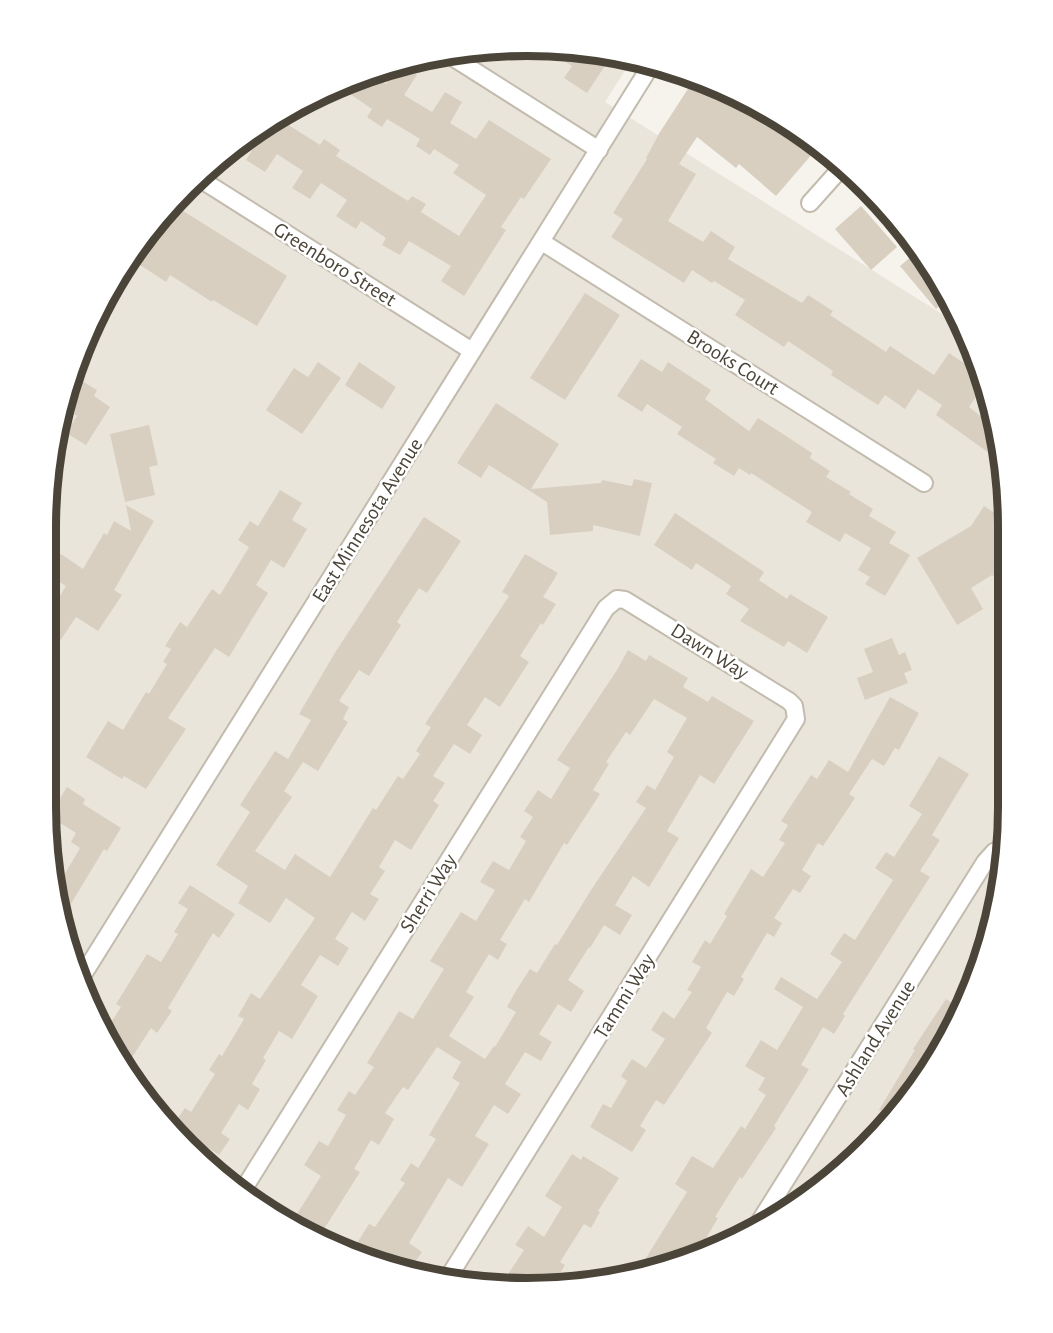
<svg xmlns="http://www.w3.org/2000/svg" width="1053" height="1333" font-family="'Alegreya Sans',sans-serif">
	<style>
		.residential { fill: #eae5da }
		.building { fill: #d8cfc1; fill-rule: evenodd }
		.lines { fill: none; stroke-linecap: round; stroke-linejoin: round }
		.minor-casing { stroke: #c2bbae; stroke-width: 20 }
		.minor { stroke: #fff; stroke-width: 16 }
		.labels { text-anchor: middle; stroke-width: 5; stroke-linejoin: round; paint-order: stroke }
		.street-label { font-size: 21px; fill: #4b4439; stroke: #fff }
		.rim { fill: none; stroke: #4b4439; stroke-width: 8 }
	</style>
	<rect width="100%" height="100%" fill="#f6f3ec"/>
	<!-- residential -->
	<path class="residential" d="M 558,46 L 633,58 L 605,102 L 961,326 L 983,372 L 1007,495 L 999,900 L 971,990 L 927,1074 L 867,1147 L 768,1223 L 651,1271 L 527,1288 L 402,1272 L 286,1224 L 186,1147 L 110,1048 L 61,931 L 45,806 L 46,495 L 71,371 L 145,233 L 209,164 L 285,110 L 371,71 L 463,49 Z"/>
	<!-- building -->
	<g class="building">
		<path d="M 572,48 L 612,55 L 587,93 L 564,78 L 572,66 L 564,61 Z"/>
		<path d="M 398,64 L 417,75 L 404,95 L 432,112 L 445,92 L 462,102 L 450,123 L 476,139 L 489,120 L 551,159 L 524,199 L 521,197 L 501,227 L 506,230 L 464,296 L 441,281 L 451,266 L 409,241 L 400,255 L 382,245 L 386,238 L 361,221 L 356,229 L 336,216 L 347,200 L 321,183 L 310,199 L 292,188 L 303,171 L 277,154 L 265,172 L 246,160 L 252,150 L 240,142 L 276,117 L 320,145 L 324,139 L 340,150 L 336,156 L 408,201 L 412,196 L 426,204 L 421,212 L 459,236 L 486,195 L 453,173 L 459,165 L 434,149 L 430,155 L 416,146 L 420,139 L 387,119 L 382,127 L 367,117 L 372,109 L 338,86 L 366,73 L 370,73 L 386,84 Z"/>
		<path d="M 695,78 L 739,95 L 820,145 L 776,196 L 739,164 L 736,168 L 697,137 L 679,164 L 696,174 L 668,221 L 703,242 L 711,231 L 735,247 L 728,259 L 802,303 L 808,295 L 833,311 L 830,315 L 886,352 L 890,346 L 934,375 L 949,353 L 983,376 L 985,384 L 969,407 L 994,427 L 1000,461 L 936,415 L 942,405 L 918,389 L 905,409 L 885,395 L 878,405 L 831,375 L 833,371 L 788,341 L 784,347 L 735,315 L 745,300 L 714,281 L 712,283 L 692,270 L 684,283 L 611,237 L 623,219 L 613,213 L 647,159 L 646,158 L 660,132 Z"/>
		<path d="M 172,204 L 287,276 L 257,326 L 213,300 L 212,302 L 170,275 L 166,282 L 131,259 L 147,231 Z"/>
		<path d="M 861,206 L 897,247 L 871,270 L 835,229 Z"/>
		<path d="M 918,251 L 943,285 L 949,297 L 936,309 L 900,266 Z"/>
		<path d="M 585,293 L 620,315 L 565,400 L 530,378 Z"/>
		<path d="M 641,359 L 662,372 L 668,362 L 711,390 L 705,399 L 749,431 L 758,418 L 786,436 L 812,453 L 810,458 L 830,471 L 826,477 L 851,492 L 849,494 L 873,509 L 869,516 L 896,532 L 889,543 L 910,555 L 885,596 L 865,584 L 870,577 L 858,570 L 871,548 L 845,533 L 840,542 L 806,522 L 812,512 L 751,473 L 750,475 L 739,468 L 734,476 L 713,463 L 716,459 L 677,434 L 682,427 L 647,404 L 642,412 L 617,396 Z"/>
		<path d="M 318,362 L 341,378 L 302,434 L 266,410 L 294,368 L 308,377 Z"/>
		<path d="M 359,362 L 396,387 L 382,409 L 345,385 Z"/>
		<path d="M 70,374 L 97,390 L 94,396 L 110,407 L 86,445 L 66,433 L 77,416 L 63,408 Z"/>
		<path d="M 496,403 L 559,444 L 531,489 L 601,483 L 602,480 L 632,486 L 634,479 L 652,483 L 640,536 L 593,525 L 593,531 L 550,535 L 547,502 L 489,465 L 481,478 L 457,463 Z"/>
		<path d="M 149,425 L 158,465 L 149,467 L 155,495 L 125,502 L 110,434 Z"/>
		<path d="M 280,490 L 302,503 L 292,520 L 307,529 L 284,568 L 271,560 L 256,585 L 268,593 L 229,657 L 215,648 L 168,718 L 186,729 L 146,789 L 124,776 L 122,779 L 86,757 L 108,721 L 123,730 L 146,692 L 149,694 L 167,664 L 163,662 L 171,649 L 165,646 L 180,622 L 187,627 L 212,589 L 220,595 L 249,547 L 238,540 L 250,521 L 258,526 Z"/>
		<path d="M 1006,491 L 1005,584 L 992,575 L 971,588 L 983,609 L 957,625 L 917,558 L 971,526 L 984,506 L 993,512 Z"/>
		<path d="M 126,505 L 154,521 L 114,590 L 122,595 L 98,631 L 76,617 L 45,663 L 46,618 L 66,586 L 47,574 L 61,554 L 83,569 L 104,533 L 107,535 L 114,521 L 131,531 Z"/>
		<path d="M 675,513 L 764,572 L 759,580 L 787,599 L 790,594 L 828,617 L 807,653 L 788,641 L 784,647 L 740,621 L 749,609 L 726,594 L 731,586 L 696,563 L 692,570 L 654,545 Z"/>
		<path d="M 424,517 L 461,541 L 427,593 L 419,588 L 397,622 L 401,625 L 369,676 L 359,670 L 339,701 L 349,707 L 343,719 L 348,722 L 318,771 L 303,762 L 284,791 L 292,797 L 255,851 L 285,870 L 295,854 L 330,877 L 373,808 L 376,810 L 398,776 L 403,779 L 420,754 L 416,751 L 431,727 L 425,724 L 509,596 L 502,592 L 525,554 L 558,573 L 543,597 L 556,604 L 543,625 L 541,623 L 520,656 L 529,662 L 500,707 L 485,697 L 467,725 L 482,735 L 470,754 L 454,744 L 433,776 L 445,783 L 433,801 L 439,805 L 411,850 L 395,840 L 379,867 L 385,871 L 370,894 L 379,899 L 365,921 L 352,912 L 335,939 L 349,948 L 338,966 L 320,955 L 301,985 L 318,996 L 292,1039 L 279,1031 L 263,1058 L 266,1060 L 252,1084 L 260,1089 L 248,1110 L 239,1104 L 221,1133 L 230,1139 L 219,1155 L 202,1144 L 195,1154 L 186,1147 L 171,1128 L 185,1108 L 191,1112 L 215,1074 L 209,1070 L 219,1054 L 222,1056 L 244,1019 L 238,1016 L 251,993 L 260,999 L 315,918 L 286,898 L 270,923 L 238,903 L 248,886 L 216,865 L 250,812 L 240,805 L 275,751 L 288,759 L 311,720 L 299,714 L 336,651 Z"/>
		<path d="M 892,638 L 899,655 L 905,652 L 912,670 L 904,673 L 908,683 L 865,700 L 857,678 L 873,672 L 864,649 Z"/>
		<path d="M 628,650 L 646,661 L 649,655 L 688,678 L 683,687 L 708,702 L 712,696 L 754,721 L 714,784 L 700,775 L 667,831 L 679,838 L 649,887 L 633,876 L 615,905 L 632,915 L 620,935 L 604,925 L 590,948 L 589,947 L 568,980 L 584,991 L 571,1012 L 558,1004 L 539,1034 L 552,1042 L 541,1061 L 525,1052 L 505,1084 L 521,1094 L 508,1114 L 494,1105 L 475,1136 L 489,1144 L 462,1187 L 448,1178 L 409,1243 L 422,1252 L 408,1272 L 352,1251 L 369,1224 L 375,1227 L 405,1183 L 400,1180 L 411,1163 L 418,1168 L 436,1139 L 429,1135 L 460,1083 L 452,1078 L 461,1062 L 437,1047 L 408,1090 L 403,1087 L 385,1113 L 394,1119 L 379,1145 L 371,1140 L 354,1169 L 360,1172 L 319,1237 L 290,1225 L 321,1176 L 304,1165 L 319,1141 L 328,1146 L 346,1115 L 337,1110 L 349,1091 L 355,1095 L 374,1067 L 367,1063 L 399,1011 L 413,1019 L 444,969 L 430,961 L 461,912 L 476,921 L 495,890 L 480,882 L 493,861 L 509,870 L 526,841 L 520,837 L 533,817 L 524,811 L 538,790 L 551,799 L 570,768 L 557,760 L 617,670 ZM 654,699 L 687,718 L 667,752 L 674,757 L 655,790 L 647,785 L 636,802 L 646,808 L 591,890 L 557,945 L 555,944 L 537,973 L 530,969 L 517,989 L 507,1007 L 516,1012 L 495,1047 L 494,1046 L 485,1059 L 449,1036 L 474,997 L 466,992 L 489,954 L 498,960 L 507,944 L 500,940 L 525,899 L 529,902 L 564,843 L 567,845 L 600,794 L 593,790 L 609,764 L 606,762 L 626,732 L 630,735 Z"/>
		<path d="M 890,697 L 919,713 L 899,750 L 895,748 L 884,766 L 872,759 L 849,794 L 855,798 L 823,846 L 818,843 L 802,870 L 811,876 L 800,893 L 793,889 L 774,918 L 782,923 L 774,937 L 767,933 L 741,977 L 744,979 L 734,996 L 727,992 L 706,1028 L 712,1033 L 664,1105 L 656,1100 L 640,1126 L 646,1130 L 632,1152 L 590,1127 L 603,1104 L 611,1108 L 627,1081 L 621,1076 L 632,1059 L 646,1068 L 665,1039 L 651,1030 L 663,1011 L 674,1019 L 692,992 L 687,990 L 701,967 L 692,962 L 705,940 L 710,944 L 727,916 L 724,914 L 751,869 L 763,877 L 785,843 L 779,840 L 788,825 L 781,821 L 811,775 L 817,779 L 829,760 L 848,772 Z"/>
		<path d="M 939,756 L 969,774 L 932,835 L 940,840 L 920,871 L 930,877 L 843,1014 L 845,1016 L 834,1034 L 823,1027 L 801,1065 L 809,1069 L 774,1126 L 776,1128 L 742,1179 L 740,1177 L 715,1217 L 718,1218 L 698,1252 L 651,1272 L 636,1274 L 687,1192 L 675,1184 L 692,1156 L 713,1168 L 741,1126 L 745,1129 L 766,1095 L 758,1090 L 765,1078 L 745,1066 L 761,1040 L 777,1050 L 803,1007 L 774,989 L 781,977 L 817,999 L 842,962 L 830,954 L 844,933 L 855,940 L 893,880 L 875,868 L 886,852 L 894,857 L 922,814 L 909,806 Z"/>
		<path d="M 67,787 L 85,799 L 83,804 L 121,828 L 107,851 L 104,849 L 60,922 L 54,872 L 63,877 L 80,848 L 71,842 L 76,833 L 49,816 Z"/>
		<path d="M 190,885 L 235,914 L 219,938 L 213,933 L 168,1008 L 172,1011 L 157,1033 L 151,1028 L 125,1068 L 110,1048 L 104,1033 L 121,1007 L 116,1004 L 147,954 L 161,962 L 178,934 L 174,932 L 188,909 L 178,903 Z"/>
		<path d="M 946,999 L 961,1009 L 926,1075 L 891,1117 L 879,1110 L 915,1050 L 913,1049 Z"/>
		<path d="M 572,1154 L 581,1160 L 583,1156 L 619,1178 L 598,1211 L 600,1212 L 591,1228 L 584,1224 L 560,1262 L 565,1265 L 553,1285 L 527,1288 L 501,1285 L 524,1250 L 515,1245 L 528,1226 L 544,1237 L 562,1207 L 545,1196 Z"/>
	</g>
	<g class="lines">
		<!-- minor casing -->
		<g class="minor-casing">
			<g id="minor">
				<path d="M 446,53 L 599,150"/>
				<path d="M 197,177 L 472,351"/>
				<path d="M 810,203 L 843,166"/>
				<path d="M 542,242 L 924,483"/>
				<path d="M 81,978 L 653,62"/>
				<path d="M 243,1190 L 606,608 L 617,599 L 625,600 L 789,701 L 794,706 L 796,719 L 448,1278"/>
				<path d="M 755,1229 L 985,862 L 994,852 L 1000,849"/>
			</g>
		</g>
		<!-- minor -->
		<use href="#minor" class="minor"/>
	</g>
	<g class="labels">
		<!-- street labels -->
		<g class="street-label">
			<text transform="translate(335 264) rotate(32)" y="7">Greenboro Street</text>
			<text transform="translate(733 362) rotate(32)" y="7">Brooks Court</text>
			<text transform="translate(367 520) rotate(-58)" y="7">East Minnesota Avenue</text>
			<text transform="translate(710 651) rotate(32)" y="7">Dawn Way</text>
			<text transform="translate(428 893) rotate(-58)" y="7">Sherri Way</text>
			<text transform="translate(624 996) rotate(-58)" y="7">Tammi Way</text>
			<text transform="translate(875 1038) rotate(-58)" y="7">Ashland Avenue</text>
		</g>
	</g>
	<!-- crop -->
	<path d="M0 0H1053V1333H0ZM527 56H527A471 471 0 0 1 998 527V807A471 471 0 0 1 527 1278H527A471 471 0 0 1 56 807V527A471 471 0 0 1 527 56Z" fill="#fff" fill-rule="evenodd"/>
	<path class="rim" d="M527 56H527A471 471 0 0 1 998 527V807A471 471 0 0 1 527 1278H527A471 471 0 0 1 56 807V527A471 471 0 0 1 527 56Z"/>
</svg>
